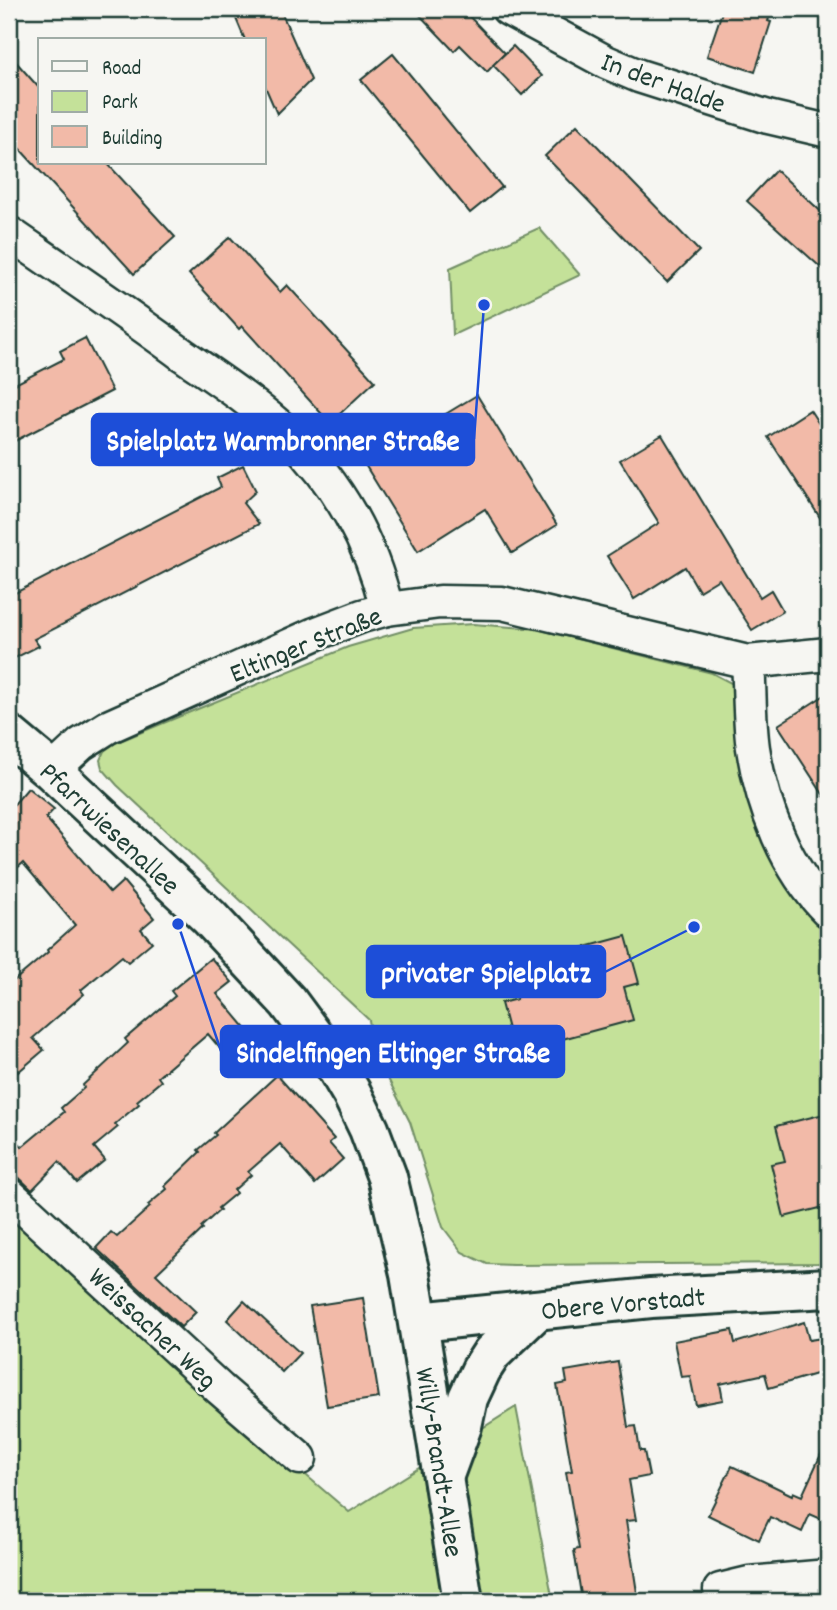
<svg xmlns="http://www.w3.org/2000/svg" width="837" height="1610" font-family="Dekko,sans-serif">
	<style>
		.green { fill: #c4e199; stroke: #728f66; stroke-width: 2 }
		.building { fill: #f2baa8; stroke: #1f3d34; stroke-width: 2 }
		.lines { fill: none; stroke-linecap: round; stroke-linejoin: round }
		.minor-casing { stroke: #1f3d34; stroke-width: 37 }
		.major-casing { stroke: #1f3d34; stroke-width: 44 }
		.minor { stroke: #f6f6f2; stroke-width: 32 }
		.major { stroke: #f6f6f2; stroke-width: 38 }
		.labels { text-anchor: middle; stroke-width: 5; stroke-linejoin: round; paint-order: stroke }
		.street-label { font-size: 28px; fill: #1f3d34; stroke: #f6f6f2 }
		.leader { fill: none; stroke: #1d4ed8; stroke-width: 2.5 }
		.callout-dot { fill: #1d4ed8; stroke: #f6f6f2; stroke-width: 2.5 }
		.callout { fill: #1d4ed8; stroke: #1d4ed8; stroke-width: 2.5 }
		.callout-label { font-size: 30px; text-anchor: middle; font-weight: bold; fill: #fff }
	</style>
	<rect width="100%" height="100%" fill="#f6f6f2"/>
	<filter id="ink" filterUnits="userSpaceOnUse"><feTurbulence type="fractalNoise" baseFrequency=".0143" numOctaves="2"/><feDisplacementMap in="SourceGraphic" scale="14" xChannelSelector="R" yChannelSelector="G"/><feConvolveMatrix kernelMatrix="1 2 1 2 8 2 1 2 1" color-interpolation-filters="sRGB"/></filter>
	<g filter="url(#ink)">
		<!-- green -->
		<g class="green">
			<path d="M 539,228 L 580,275 L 453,335 L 450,268 Z"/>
			<path d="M 473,624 L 537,629 L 712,673 L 735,685 C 736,708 736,731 739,754 C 746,825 779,883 828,932 L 828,1263 L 513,1265 L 487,1264 L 462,1252 L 443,1227 L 410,1122 L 374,1051 L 369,1020 L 117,785 L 102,768 L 100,760 L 104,751 L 115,743 L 348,647 L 413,628 Z"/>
			<path d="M 9,1210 L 98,1297 L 349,1512 L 516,1407 L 553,1601 L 9,1601 Z"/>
		</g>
		<!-- building -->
		<g class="building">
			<path d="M 232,9 L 280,9 L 311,80 L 277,114 L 264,84 L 264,40 L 245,40 Z"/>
			<path d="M 414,9 L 462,9 L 505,53 L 487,72 L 460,45 L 454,51 Z"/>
			<path d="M 723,9 L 772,9 L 768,21 L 771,22 L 755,72 L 707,56 Z"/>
			<path d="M 513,46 L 542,76 L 522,95 L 493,65 Z"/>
			<path d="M 9,54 L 40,89 L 40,163 L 107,163 L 175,237 L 134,274 L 9,137 Z"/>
			<path d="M 393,54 L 502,187 L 470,213 L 361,80 Z"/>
			<path d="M 577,125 L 699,251 L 667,282 L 545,156 Z"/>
			<path d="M 776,170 L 828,218 L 828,274 L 747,201 Z"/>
			<path d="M 230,237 L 280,292 L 287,285 L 375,381 L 330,423 L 242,326 L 239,329 L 189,274 Z"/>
			<path d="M 85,338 L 112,391 L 9,444 L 9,387 L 64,359 L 60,351 Z"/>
			<path d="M 477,395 L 557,525 L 512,553 L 485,509 L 418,551 L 356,450 L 393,427 L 401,441 Z"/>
			<path d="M 810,410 L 828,438 L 828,530 L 768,437 Z"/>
			<path d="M 662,435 L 760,597 L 771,590 L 783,611 L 752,630 L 719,579 L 699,591 L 685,567 L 634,599 L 607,556 L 659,523 L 620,460 Z"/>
			<path d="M 243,465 L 256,491 L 243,503 L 259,524 L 34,639 L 39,646 L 9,661 L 9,596 L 221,487 L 217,478 Z"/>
			<path d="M 828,693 L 828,802 L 778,725 Z"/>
			<path d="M 28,788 L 54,809 L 46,818 L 110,893 L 123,881 L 154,918 L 141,929 L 152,942 L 128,962 L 122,956 L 81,990 L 84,994 L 33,1038 L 44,1050 L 18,1072 L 9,1061 L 9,985 L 48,952 L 47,950 L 75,925 L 23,863 L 9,875 L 9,810 Z"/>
			<path d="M 626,936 L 639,983 L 624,987 L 633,1020 L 514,1052 L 501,1003 L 517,999 L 508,968 Z"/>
			<path d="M 211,958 L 232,982 L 217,994 L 254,1038 L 229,1059 L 208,1034 L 158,1077 L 161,1081 L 137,1101 L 139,1104 L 115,1124 L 118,1127 L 94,1147 L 105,1160 L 77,1183 L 59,1162 L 32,1190 L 9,1168 L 9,1155 L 20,1144 L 22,1147 L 64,1112 L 61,1108 L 84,1088 L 83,1085 L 128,1043 L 125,1039 L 175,996 L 171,991 Z"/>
			<path d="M 277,1075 L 334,1139 L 329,1143 L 343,1159 L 315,1184 L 280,1144 L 248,1172 L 251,1175 L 234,1190 L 236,1193 L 218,1208 L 220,1210 L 201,1227 L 203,1229 L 156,1274 L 196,1312 L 181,1327 L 96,1248 L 111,1232 L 117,1237 L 150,1207 L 148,1205 L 167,1189 L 165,1186 L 200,1152 L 198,1150 L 216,1135 L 214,1133 Z"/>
			<path d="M 828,1113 L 828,1206 L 784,1217 L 771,1164 L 785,1161 L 776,1126 Z"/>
			<path d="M 363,1298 L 379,1398 L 327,1406 L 310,1306 Z"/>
			<path d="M 244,1301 L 300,1353 L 282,1372 L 227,1320 Z"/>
			<path d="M 804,1322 L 809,1340 L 828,1337 L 828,1367 L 818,1369 L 819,1373 L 769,1388 L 765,1374 L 720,1384 L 723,1400 L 696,1405 L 690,1376 L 681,1377 L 674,1341 L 732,1330 L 735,1343 Z"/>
			<path d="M 618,1362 L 628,1427 L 636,1426 L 640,1451 L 644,1451 L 649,1476 L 629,1480 L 636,1520 L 626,1521 L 638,1599 L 621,1601 L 582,1601 L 574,1550 L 579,1549 L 566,1472 L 572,1471 L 557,1385 L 567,1383 L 565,1371 Z"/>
			<path d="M 828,1439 L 828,1522 L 810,1514 L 802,1532 L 770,1517 L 759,1540 L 708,1515 L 732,1466 L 792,1495 L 793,1492 L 802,1496 Z"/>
		</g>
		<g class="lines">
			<!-- minor casing -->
			<g class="minor-casing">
				<g id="minor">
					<path d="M 508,9 L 606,62 L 639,76 L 768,117 L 828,131"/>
					<path d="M 9,233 C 67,273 126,313 183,355 C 219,380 257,405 289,435 C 339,485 370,540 387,609"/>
					<path d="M 748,662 C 750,690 749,720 753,748 C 762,806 786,869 828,911"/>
					<path d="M 52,771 L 81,744 L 108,727 L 315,634 L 362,616 L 387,609 L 440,602 L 502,603 L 748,662 L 828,654"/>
					<path d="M 9,1194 L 220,1389 L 300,1458"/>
					<path d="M 720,1590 L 749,1583 L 828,1576"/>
				</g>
			</g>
			<!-- major casing -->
			<g class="major-casing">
				<g id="major">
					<path d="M 9,735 L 52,771 L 209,917 L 288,1002 L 336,1067 L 352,1094 L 369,1129 L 387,1177 L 410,1274 L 463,1601"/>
					<path d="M 419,1322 L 651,1298 L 828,1288"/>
					<path d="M 444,1475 L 462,1426 L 468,1398 L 481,1370 L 492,1353 L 537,1310"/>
				</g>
			</g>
			<!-- minor -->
			<use href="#minor" class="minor"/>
			<!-- major -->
			<use href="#major" class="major"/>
		</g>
	</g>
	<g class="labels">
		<!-- street labels -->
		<g class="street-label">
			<text transform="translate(664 81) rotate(20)" y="10">In der Halde</text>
			<text transform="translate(305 643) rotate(-22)" y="10">Eltinger Straße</text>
			<text transform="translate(111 827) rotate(43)" y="10">Pfarrwiesenallee</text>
			<text transform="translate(623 1302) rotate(-5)" y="10">Obere Vorstadt</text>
			<text transform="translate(154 1327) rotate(43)" y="10">Weissacher Weg</text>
			<text transform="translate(441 1462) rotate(81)" y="10">Willy-Brandt-Allee</text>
		</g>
	</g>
	<!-- callouts -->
	<path class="leader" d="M484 305L474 439M694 927L605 972M178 924L221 1051"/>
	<g class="callout-dot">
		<circle cx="484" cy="305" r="7"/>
		<circle cx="694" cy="927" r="7"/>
		<circle cx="178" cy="924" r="7"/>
	</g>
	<g class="callout">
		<rect x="92" y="414" width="382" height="51" rx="7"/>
		<rect x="367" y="946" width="238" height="51" rx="7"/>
		<rect x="221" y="1026" width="343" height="51" rx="7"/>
	</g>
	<g class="callout-label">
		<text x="283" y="450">Spielplatz Warmbronner Straße</text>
		<text x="486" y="982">privater Spielplatz</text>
		<text x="393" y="1062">Sindelfingen Eltinger Straße</text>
	</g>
	<!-- margin -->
	<rect width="837" height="1610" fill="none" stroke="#f6f6f2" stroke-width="35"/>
	<rect x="18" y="18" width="802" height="1575" fill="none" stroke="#1f3d34" stroke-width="2.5" filter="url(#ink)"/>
	<!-- legend -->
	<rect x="38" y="38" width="228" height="126" fill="#f6f6f2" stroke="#a0aca6" stroke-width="2"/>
	<rect x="52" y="61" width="35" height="10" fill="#f6f6f2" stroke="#a0aca6" stroke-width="2"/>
	<text x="102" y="74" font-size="21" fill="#1f3d34">Road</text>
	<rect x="52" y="91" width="35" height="21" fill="#c4e199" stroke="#a0aca6" stroke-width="2"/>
	<text x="102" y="108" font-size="21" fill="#1f3d34">Park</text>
	<rect x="52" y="126" width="35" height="21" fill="#f2baa8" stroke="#a0aca6" stroke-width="2"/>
	<text x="102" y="144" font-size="21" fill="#1f3d34">Building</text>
</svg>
